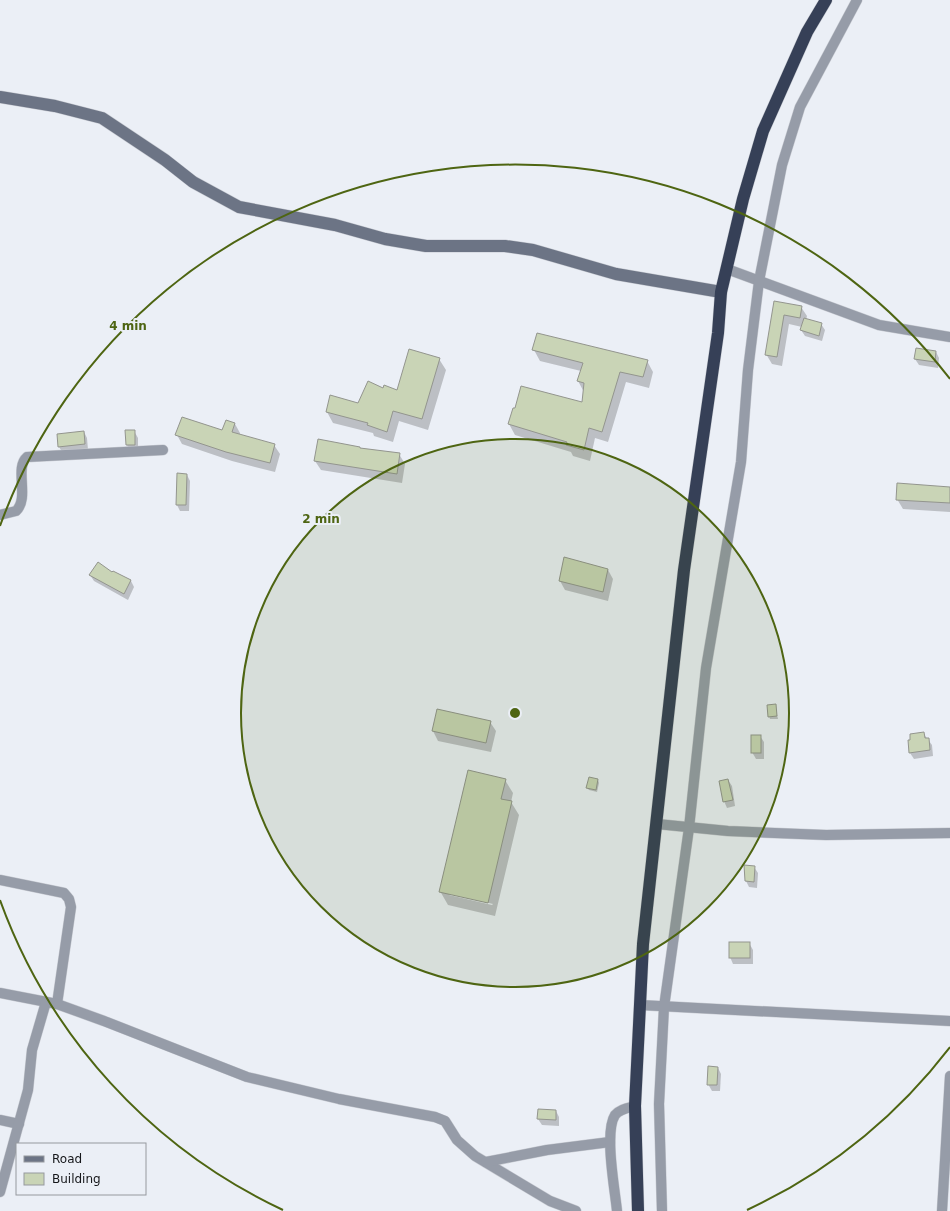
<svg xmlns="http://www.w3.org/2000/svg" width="950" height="1211" font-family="'DejaVu Sans',sans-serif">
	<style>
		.shadow { fill: #0003; fill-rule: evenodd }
		.building { fill: #c9d4b6; stroke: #93958e }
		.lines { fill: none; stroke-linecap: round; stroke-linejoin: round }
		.street-casing { stroke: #c9ccd3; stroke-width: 11 }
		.secondary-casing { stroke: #c9ccd3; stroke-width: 13 }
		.highway-casing { stroke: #c9ccd3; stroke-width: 13 }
		.street { stroke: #969ca8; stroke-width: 10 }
		.secondary { stroke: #6c7485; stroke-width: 12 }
		.highway { stroke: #364057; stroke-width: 12 }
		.ring { fill: none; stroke: #4e6512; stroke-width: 2 }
		.centre { fill: #4e6512; stroke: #ebeff6; stroke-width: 2 }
		.ring-label { font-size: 12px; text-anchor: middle; font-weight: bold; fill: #4e6512; stroke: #ebeff6; stroke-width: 4; stroke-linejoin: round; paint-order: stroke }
	</style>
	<rect width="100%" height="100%" fill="#ebeff6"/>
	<!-- shadow -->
	<g class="shadow">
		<path d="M 775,302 L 801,307 L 807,316 L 806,320 L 821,324 L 825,330 L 822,341 L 805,336 L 801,330 L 802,327 L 789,324 L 782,366 L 772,364 L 766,354 Z"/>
		<path d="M 534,350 L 647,361 L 653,372 L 649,388 L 626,382 L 608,442 L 595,438 L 590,461 L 573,456 L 571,452 L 515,435 L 509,424 L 583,403 L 584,392 L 578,381 L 581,371 L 540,361 Z"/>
		<path d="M 936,352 L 939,358 L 938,368 L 919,365 L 915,359 Z"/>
		<path d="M 439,359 L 446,370 L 428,430 L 399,421 L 393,442 L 374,436 L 373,433 L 333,423 L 327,412 L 359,404 L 383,390 L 397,392 Z"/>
		<path d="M 235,424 L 240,433 L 240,435 L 274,445 L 280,454 L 275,472 L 232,461 L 182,444 L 177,435 L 223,431 Z"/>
		<path d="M 126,431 L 134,431 L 138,438 L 138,451 L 130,451 L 127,445 Z"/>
		<path d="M 84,432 L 87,438 L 88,450 L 63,453 L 59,447 Z"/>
		<path d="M 361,449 L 399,454 L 405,464 L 402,483 L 321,470 L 315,461 Z"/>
		<path d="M 187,475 L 190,481 L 189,511 L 180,511 L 177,505 Z"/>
		<path d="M 950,488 L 950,512 L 903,509 L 897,499 Z"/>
		<path d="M 608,570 L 613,579 L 608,601 L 565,590 L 560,581 Z"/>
		<path d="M 112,574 L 131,581 L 134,587 L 128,600 L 94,581 L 90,575 Z"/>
		<path d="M 775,705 L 778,719 L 770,719 L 769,716 Z"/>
		<path d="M 490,722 L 496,731 L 491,752 L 438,741 L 433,731 Z"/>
		<path d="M 923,733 L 932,745 L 933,756 L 914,759 L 910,753 Z"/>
		<path d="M 760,736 L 764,742 L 764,759 L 756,759 L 752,752 Z"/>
		<path d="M 505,780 L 513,793 L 511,802 L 519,815 L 495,916 L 448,905 L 440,891 ZM 449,893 L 493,904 L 492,905 L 449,895 Z"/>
		<path d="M 598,780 L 599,783 L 597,792 L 589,790 L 587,788 Z"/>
		<path d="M 728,780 L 732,786 L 735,806 L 727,808 L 724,801 Z"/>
		<path d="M 754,867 L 758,873 L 757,888 L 749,887 L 746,881 Z"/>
		<path d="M 749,943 L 753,950 L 753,964 L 733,964 L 730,957 Z"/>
		<path d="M 718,1068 L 721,1074 L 720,1091 L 712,1091 L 708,1084 Z"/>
		<path d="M 556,1111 L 559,1117 L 559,1126 L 542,1125 L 538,1119 Z"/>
	</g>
	<!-- building -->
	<g class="building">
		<path d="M 774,301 L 802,306 L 800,318 L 784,315 L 777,357 L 765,355 Z"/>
		<path d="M 804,318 L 822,323 L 819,336 L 800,330 Z"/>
		<path d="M 537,333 L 648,360 L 643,377 L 620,372 L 602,432 L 589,428 L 584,450 L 566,445 L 567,442 L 508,424 L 513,408 L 515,408 L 521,386 L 582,402 L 584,383 L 577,381 L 583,363 L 532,350 Z"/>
		<path d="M 916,348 L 936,351 L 935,362 L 914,359 Z"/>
		<path d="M 409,349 L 440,358 L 422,419 L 393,411 L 387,432 L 367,425 L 368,423 L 326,412 L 330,395 L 358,403 L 368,381 L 383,388 L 384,385 L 397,390 Z"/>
		<path d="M 182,417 L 222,430 L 226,420 L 235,423 L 232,432 L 275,444 L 270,463 L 226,452 L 175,435 Z"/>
		<path d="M 125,430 L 135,430 L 135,445 L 126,445 Z"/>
		<path d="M 84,431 L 85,444 L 58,447 L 57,434 Z"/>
		<path d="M 318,439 L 360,447 L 360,448 L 400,453 L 397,474 L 314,461 Z"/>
		<path d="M 177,473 L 187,474 L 186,505 L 176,505 Z"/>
		<path d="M 897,483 L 950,487 L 950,503 L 896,500 Z"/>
		<path d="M 564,557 L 608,569 L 603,592 L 559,581 Z"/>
		<path d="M 98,562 L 112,572 L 113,571 L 131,580 L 124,594 L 89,575 Z"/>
		<path d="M 776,704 L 777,716 L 768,717 L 767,705 Z"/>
		<path d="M 437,709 L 491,721 L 486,743 L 432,731 Z"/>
		<path d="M 924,732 L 925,738 L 929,738 L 930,750 L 909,753 L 908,740 L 910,740 L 910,734 Z"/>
		<rect x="751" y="735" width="10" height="18"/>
		<path d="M 468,770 L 506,779 L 501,799 L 512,801 L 488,903 L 439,892 Z"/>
		<path d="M 589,777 L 598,779 L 596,790 L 586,788 Z"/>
		<path d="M 728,779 L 733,800 L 723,802 L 719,781 Z"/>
		<path d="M 744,865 L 755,866 L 754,882 L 745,881 Z"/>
		<rect x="729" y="942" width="21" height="16"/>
		<path d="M 708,1066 L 718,1067 L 717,1085 L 707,1085 Z"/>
		<path d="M 538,1109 L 556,1110 L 556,1120 L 537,1119 Z"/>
	</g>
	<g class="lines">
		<!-- street casing -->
		<g class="street-casing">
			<g id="street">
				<path d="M 727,269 L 879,325 L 950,337"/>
				<path d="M 0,515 L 16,511 C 30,498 14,468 27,457 L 163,450"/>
				<path d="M 657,824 L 728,831 L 826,835 L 950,833"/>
				<path d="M 0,880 L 64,893 L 69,899 L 71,907 L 57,1004"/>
				<path d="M 0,993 L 57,1004 L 104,1021 L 247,1077 L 339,1099 L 435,1117 L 445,1121 L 457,1140 L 475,1156 L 550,1201 L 576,1211"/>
				<path d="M 640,1005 L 950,1021"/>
				<path d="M 0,1120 L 19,1124"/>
				<path d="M 486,1162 L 547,1150 L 610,1142"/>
				<path d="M 0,1192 L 28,1090 L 32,1050 L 46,1002"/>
				<path d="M 617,1211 C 615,1190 604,1132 615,1115 C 620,1109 628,1108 635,1106"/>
				<path d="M 662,1211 L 659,1104 L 664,1007 L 689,828 L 706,668 L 741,462 L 748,370 L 759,281 L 782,165 L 800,107 L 857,0"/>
				<path d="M 942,1211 L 950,1076"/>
			</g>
		</g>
		<!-- secondary casing -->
		<g class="secondary-casing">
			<path id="secondary" d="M 0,97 L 55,106 L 102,118 L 165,160 L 193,182 L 239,207 L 335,225 L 385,239 L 426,246 L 505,246 L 533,250 L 616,274 L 721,292"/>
		</g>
		<!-- highway casing -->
		<g class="highway-casing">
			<path id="highway" d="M 638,1211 L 635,1106 L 643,944 L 684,570 L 718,333 L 721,292 L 743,199 L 763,131 L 807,32 L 826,0"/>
		</g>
		<!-- street -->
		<use href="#street" class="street"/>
		<!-- secondary -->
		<use href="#secondary" class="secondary"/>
		<!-- highway -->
		<use href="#highway" class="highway"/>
	</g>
	<!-- distance rings -->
	<circle cx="515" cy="713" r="274" fill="#4e6512" fill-opacity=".12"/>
	<g class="ring">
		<circle cx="515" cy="713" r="274"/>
		<path d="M950 1047A548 548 0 0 1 747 1210M283 1210A548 548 0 0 1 0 900M0 526A548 548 0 0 1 950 379"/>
	</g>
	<circle cx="515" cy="713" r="6" class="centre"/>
	<g class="ring-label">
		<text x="128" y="330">4 min</text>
		<text x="321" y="523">2 min</text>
	</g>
	<!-- legend -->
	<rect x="16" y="1143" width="130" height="52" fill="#ebeff6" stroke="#96999e"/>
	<rect x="24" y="1156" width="20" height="6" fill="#6c7485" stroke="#96999e"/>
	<text x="52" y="1163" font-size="12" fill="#16171a">Road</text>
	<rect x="24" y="1173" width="20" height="12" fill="#c9d4b6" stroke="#96999e"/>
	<text x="52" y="1183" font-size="12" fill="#16171a">Building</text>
</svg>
